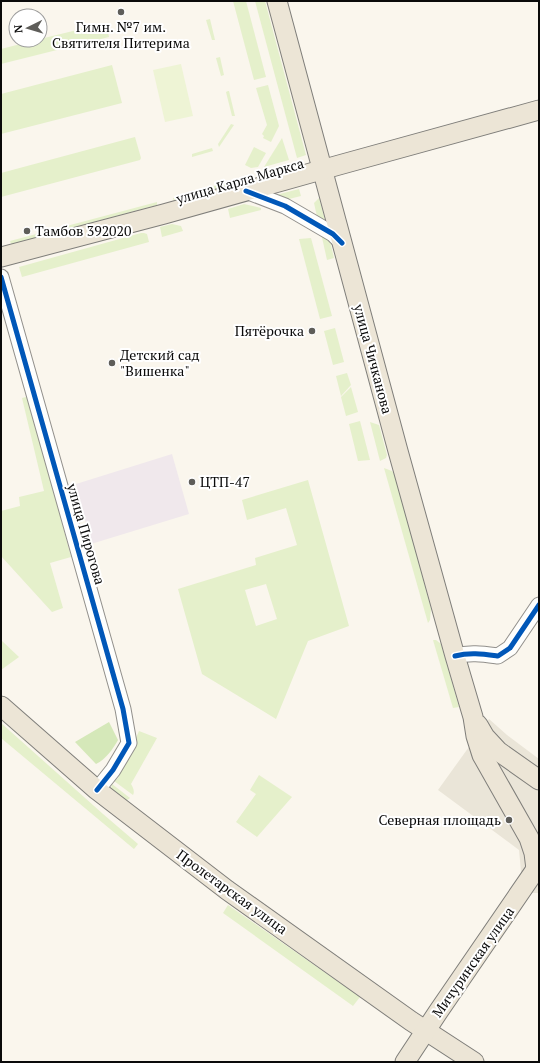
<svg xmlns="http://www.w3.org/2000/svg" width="540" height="1063" font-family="'PT Serif',serif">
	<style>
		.industrial { fill: #f0e8ec }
		.green { fill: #e5f0cb; fill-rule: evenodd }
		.forest { fill: #d5e8b9 }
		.pitch { fill: #eef4d5 }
		.plaza { fill: #eae5d8 }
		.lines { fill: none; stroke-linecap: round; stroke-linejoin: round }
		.minor-casing { stroke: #92908c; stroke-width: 17 }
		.major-casing { stroke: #7f7e7a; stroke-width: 21 }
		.minor { stroke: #fefefc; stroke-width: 15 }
		.major { stroke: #ece5d6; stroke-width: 19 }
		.cycleway-casing { stroke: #fff; stroke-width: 8 }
		.cycleway { stroke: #0057b8; stroke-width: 5 }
		.poi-dot { fill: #5e5d59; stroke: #fff; stroke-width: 1.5 }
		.labels { text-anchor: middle; stroke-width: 4; stroke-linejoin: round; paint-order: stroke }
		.poi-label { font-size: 14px; fill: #0a0a0a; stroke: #fff; text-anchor: start }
		.street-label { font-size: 14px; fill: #0a0a0a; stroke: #fff }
	</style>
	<rect width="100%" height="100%" fill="#faf6ed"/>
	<!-- industrial -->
	<path class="industrial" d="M 172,454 L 189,514 L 91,544 L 76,484 Z"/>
	<!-- green -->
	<g class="green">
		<path d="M 233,1 L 246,1 L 266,77 L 254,80 Z"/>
		<path d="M 255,1 L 265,1 L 306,155 L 297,158 Z"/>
		<path d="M 210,19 L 215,40 L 212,40 L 206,20 Z"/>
		<path d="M 106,23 L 109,37 L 1,64 L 1,49 L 36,40 L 40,40 L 40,39 Z"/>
		<path d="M 220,57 L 224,75 L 221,76 L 216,58 Z"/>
		<path d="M 112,65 L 122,103 L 1,134 L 1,94 Z"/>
		<path d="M 268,85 L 279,126 L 271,142 L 263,138 L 264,136 L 262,134 L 267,125 L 256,88 Z"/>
		<path d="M 228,91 L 229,91 L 235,116 L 232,116 L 226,92 Z"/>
		<path d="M 231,124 L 234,125 L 219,147 L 218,144 Z"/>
		<path d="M 135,137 L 141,158 L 140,160 L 1,197 L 1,173 Z"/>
		<path d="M 282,138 L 289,160 L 264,167 Z"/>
		<path d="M 254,147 L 266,153 L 258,167 L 251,168 L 245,165 Z"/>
		<path d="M 212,148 L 213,151 L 192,157 L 192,154 Z"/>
		<path d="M 238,179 L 239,183 L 174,202 L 173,198 Z"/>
		<path d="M 299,189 L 301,196 L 277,202 L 268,197 Z"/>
		<path d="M 319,198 L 326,224 L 318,221 L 314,203 Z"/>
		<path d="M 157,202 L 157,205 L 11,244 L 10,241 Z"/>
		<path d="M 244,204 L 261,208 L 261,210 L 230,218 L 228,209 Z"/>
		<path d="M 172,224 L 181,226 L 183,231 L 162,237 L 160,227 Z"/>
		<path d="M 141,233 L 144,233 L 147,234 L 149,242 L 22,277 L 19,267 Z"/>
		<path d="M 321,233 L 330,241 L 334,258 L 327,260 Z"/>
		<path d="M 311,238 L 332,316 L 320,319 L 299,239 Z"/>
		<path d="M 335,328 L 344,362 L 333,365 L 324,331 Z"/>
		<path d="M 347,373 L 351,385 L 341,396 L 336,376 Z"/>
		<path d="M 351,387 L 358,412 L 346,416 L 341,397 Z"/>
		<path d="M 26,397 L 29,399 L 71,557 L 50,563 L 63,608 L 52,612 L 1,556 L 1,511 L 20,506 L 19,497 L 44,491 L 22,398 Z"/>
		<path d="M 360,421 L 370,460 L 358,461 L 349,424 Z"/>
		<path d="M 370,422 L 379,425 L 387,455 L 386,458 L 380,461 Z"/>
		<path d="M 384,468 L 392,471 L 396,477 L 431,609 L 430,620 L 428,623 Z"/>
		<path d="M 308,480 L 349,626 L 308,641 L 276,719 L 202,674 L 178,589 L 256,565 L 255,558 L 297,545 L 286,508 L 247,520 L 242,500 ZM 266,584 L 277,619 L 256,626 L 245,590 Z"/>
		<path d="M 1,640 L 19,657 L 1,670 Z"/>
		<path d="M 433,640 L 436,640 L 441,644 L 459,707 L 453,708 Z"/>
		<path d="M 1,723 L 103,814 L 138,844 L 134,849 L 1,738 Z"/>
		<path d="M 139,731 L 157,738 L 131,784 C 133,787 135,792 133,795 L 114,781 L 118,778 Z"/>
		<path d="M 259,775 L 292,797 L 257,837 L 236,822 L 256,794 L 250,790 Z"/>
		<path d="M 112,784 L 130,798 L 126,801 L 111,789 Z"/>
		<path d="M 228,905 L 360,997 L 353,1006 L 223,913 Z"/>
	</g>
	<!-- forest -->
	<path class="forest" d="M 109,722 L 118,740 C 113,749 106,759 96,764 L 75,742 Z"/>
	<!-- pitch -->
	<path class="pitch" d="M 181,64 L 193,116 L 165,122 L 153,70 Z"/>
	<!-- plaza -->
	<path class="plaza" d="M 489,719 L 507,735 L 539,759 L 539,893 L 523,893 L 519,850 L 438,790 Z"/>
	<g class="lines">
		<!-- minor casing -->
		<g class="minor-casing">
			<g id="minor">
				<path d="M 246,191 L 285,206 L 333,234 L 342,243"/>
				<path d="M 1,277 L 123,709 L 129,743 L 113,770 L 97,790"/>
				<path d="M 455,656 C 470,652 483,654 498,656 L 510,648 L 539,605"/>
			</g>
		</g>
		<!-- major casing -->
		<g class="major-casing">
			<g id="major">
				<path d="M 277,1 L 398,451 L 455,656 L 473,717 L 476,736 L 482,755 L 529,838 L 534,853 L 536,869"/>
				<path d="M 1,257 L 164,214 L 339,165 L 539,110"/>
				<path d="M 1,706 L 97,790 L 227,890 L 411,1021 L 474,1062"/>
				<path d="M 478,725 L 485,737 L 498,751 L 539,780"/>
				<path d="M 405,1062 L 438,1012 L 534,872 L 539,861"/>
			</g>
		</g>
		<!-- minor -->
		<use href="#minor" class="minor"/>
		<!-- major -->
		<use href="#major" class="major"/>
		<!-- cycleway casing -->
		<g class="cycleway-casing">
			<g id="cycleway">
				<path d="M 246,191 L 285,206 L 333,234 L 342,243"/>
				<path d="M 1,277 L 123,709 L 129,743 L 113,770 L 97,790"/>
				<path d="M 455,656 C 470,652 483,654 498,656 L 510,648 L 539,605"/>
			</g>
		</g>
		<!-- cycleway -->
		<use href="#cycleway" class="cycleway"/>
	</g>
	<!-- markers -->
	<g class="poi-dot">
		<circle cx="121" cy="12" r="4"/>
		<circle cx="27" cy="231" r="4"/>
		<circle cx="312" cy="331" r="4"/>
		<circle cx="112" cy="363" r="4"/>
		<circle cx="192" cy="482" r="4"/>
		<circle cx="509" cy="820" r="4"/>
	</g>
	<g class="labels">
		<!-- poi labels -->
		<g class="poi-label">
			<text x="121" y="32" text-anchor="middle">Гимн. №7 им.<tspan x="121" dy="16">Святителя Питерима</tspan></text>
			<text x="35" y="236">Тамбов 392020</text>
			<text x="304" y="336" text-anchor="end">Пятёрочка</text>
			<text x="120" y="360">Детский сад<tspan x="120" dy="16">"Вишенка"</tspan></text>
			<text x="200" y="487">ЦТП-47</text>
			<text x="501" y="825" text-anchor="end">Северная площадь</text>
		</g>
		<!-- street labels -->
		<g class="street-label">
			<text transform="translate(240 181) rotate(-16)" y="5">улица Карла Маркса</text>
			<text transform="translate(373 359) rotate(75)" y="5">улица Чичканова</text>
			<text transform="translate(86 534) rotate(74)" y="5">улица Пирогова</text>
			<text transform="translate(232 892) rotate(36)" y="5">Пролетарская улица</text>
			<text transform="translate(473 962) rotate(-55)" y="5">Мичуринская улица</text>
		</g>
	</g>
	<!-- border -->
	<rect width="540" height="1063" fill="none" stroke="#0a0a0a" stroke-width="4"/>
	<!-- north arrow -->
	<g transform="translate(28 28) rotate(265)"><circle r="19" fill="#ffffff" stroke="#9d9d9d"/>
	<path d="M0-3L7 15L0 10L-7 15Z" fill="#5e5d59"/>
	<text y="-6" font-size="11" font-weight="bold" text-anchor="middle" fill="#0a0a0a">N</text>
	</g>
</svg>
